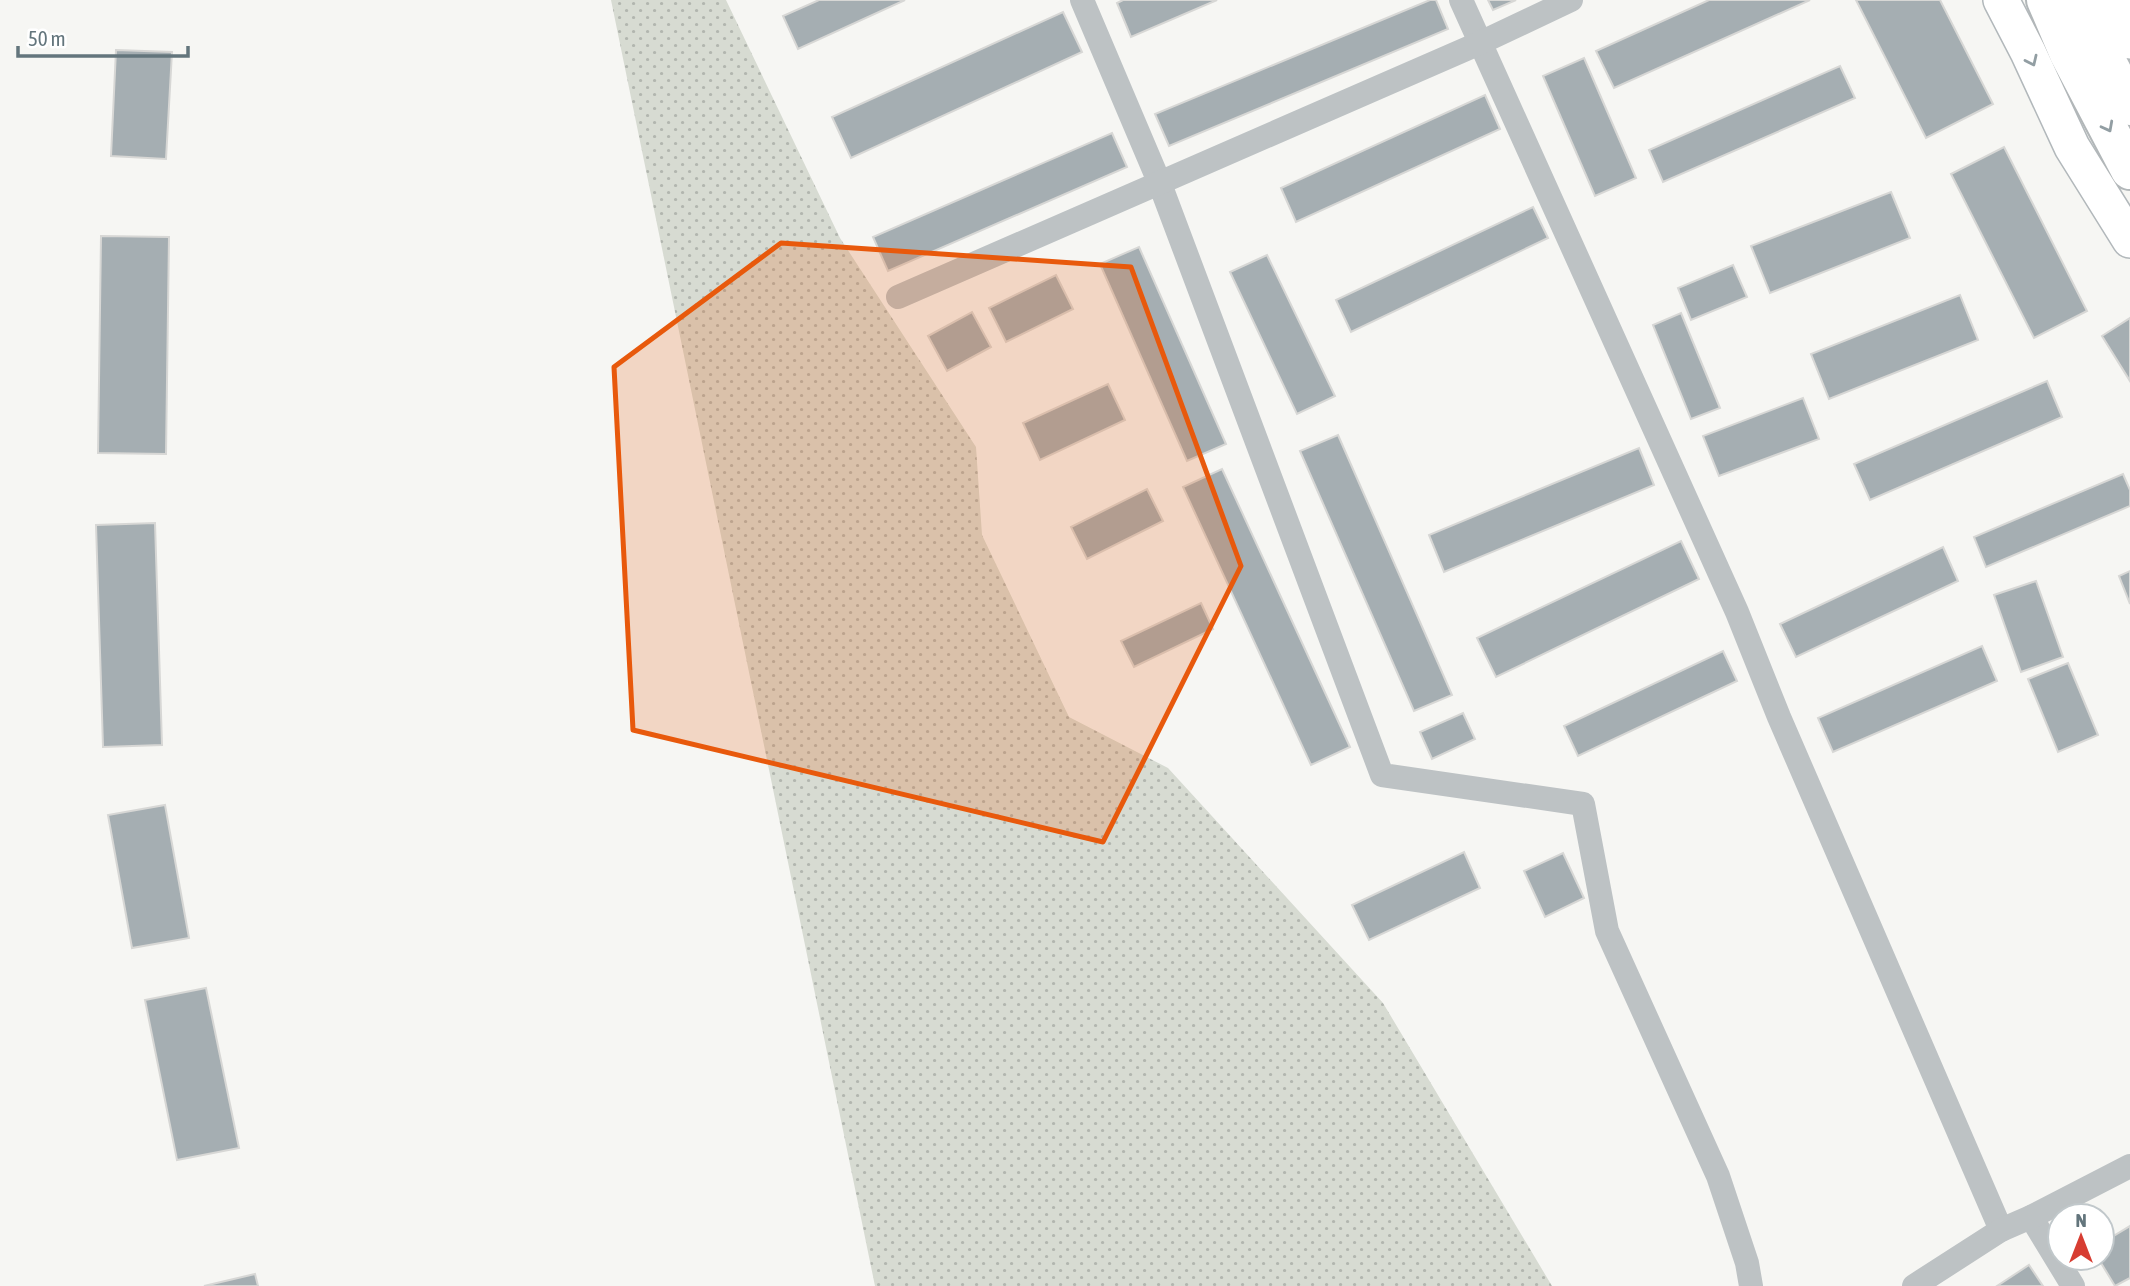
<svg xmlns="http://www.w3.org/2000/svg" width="2130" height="1286" font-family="'Asap Condensed',sans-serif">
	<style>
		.park { fill: url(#park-dots) }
		.building { fill: #a5aeb2; stroke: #d7d7d5; stroke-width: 2 }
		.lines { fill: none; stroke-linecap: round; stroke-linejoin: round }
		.secondary-casing { stroke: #b2b8bb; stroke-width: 38 }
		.trunk-casing { stroke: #b2b7b9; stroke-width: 42 }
		.minor { stroke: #bdc2c4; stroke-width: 24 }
		.secondary { stroke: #fff; stroke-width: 35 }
		.trunk { stroke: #fff; stroke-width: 38 }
		.oneway { stroke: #929ea3 }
		.marked { fill: #e8590c; fill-opacity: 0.2; stroke: #e8590c; stroke-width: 5; stroke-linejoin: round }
	</style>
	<defs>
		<pattern id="park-dots" width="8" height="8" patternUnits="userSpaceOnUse" patternTransform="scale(1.75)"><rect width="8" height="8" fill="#d7dbd2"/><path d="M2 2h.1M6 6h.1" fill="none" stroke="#b2b6af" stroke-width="1.8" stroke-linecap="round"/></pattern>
	</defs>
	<rect width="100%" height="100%" fill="#f6f6f3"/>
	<!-- park -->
	<path class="park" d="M 611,0 L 726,0 L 840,238 L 976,447 L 982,535 L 1069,717 L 1168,768 L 1383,1003 L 1552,1286 L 875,1286 Z"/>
	<!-- building -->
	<g class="building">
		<path d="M 819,0 L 905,0 L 798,49 L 783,16 Z"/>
		<path d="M 1123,0 L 1217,0 L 1131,37 L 1117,3 Z"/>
		<path d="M 1430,0 L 1436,0 L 1448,29 L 1169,146 L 1155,114 Z"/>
		<path d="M 1488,0 L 1516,0 L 1493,10 Z"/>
		<path d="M 1709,0 L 1810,0 L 1614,88 L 1596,51 Z"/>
		<path d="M 1856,0 L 1940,0 L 1993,104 L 1926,138 Z"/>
		<path d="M 1063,12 L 1082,52 L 851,158 L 832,117 Z"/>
		<path d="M 116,50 L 172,52 L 166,159 L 111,156 Z"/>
		<path d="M 1584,58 L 1636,178 L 1595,196 L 1543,76 Z"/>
		<path d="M 1840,66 L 1855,98 L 1663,182 L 1649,150 Z"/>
		<path d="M 1485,95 L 1500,129 L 1296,222 L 1281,188 Z"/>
		<path d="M 1112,133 L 1127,167 L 888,271 L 873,237 Z"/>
		<path d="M 2004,147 L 2087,311 L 2034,338 L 1951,174 Z"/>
		<path d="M 1891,192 L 1910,238 L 1770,293 L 1751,246 Z"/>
		<path d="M 1533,207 L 1548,238 L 1351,332 L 1336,300 Z"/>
		<path d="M 101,236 L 169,237 L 166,454 L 98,453 Z"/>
		<path d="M 1139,247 L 1226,444 L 1187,461 L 1100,264 Z"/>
		<path d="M 1267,255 L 1335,396 L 1297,414 L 1230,272 Z"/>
		<path d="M 1733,265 L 1747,297 L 1691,320 L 1678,288 Z"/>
		<path d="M 1056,275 L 1073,309 L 1006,342 L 989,308 Z"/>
		<path d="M 1960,295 L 1978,340 L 1829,399 L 1811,354 Z"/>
		<path d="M 972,312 L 991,347 L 947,371 L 928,336 Z"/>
		<path d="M 1681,313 L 1720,408 L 1691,419 L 1653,325 Z"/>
		<path d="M 2130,318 L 2130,381 L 2102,336 Z"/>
		<path d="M 2047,381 L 2062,417 L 1870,500 L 1854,464 Z"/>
		<path d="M 1108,384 L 1125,420 L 1040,460 L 1023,423 Z"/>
		<path d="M 1803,398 L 1819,439 L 1719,476 L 1703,436 Z"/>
		<path d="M 1338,435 L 1452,695 L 1414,711 L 1300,451 Z"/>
		<path d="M 1639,448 L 1654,485 L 1444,572 L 1429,535 Z"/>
		<path d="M 1222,469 L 1350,747 L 1311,765 L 1183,487 Z"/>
		<path d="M 2123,474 L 2130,490 L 2130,506 L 1986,567 L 1974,537 Z"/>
		<path d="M 1147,489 L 1163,521 L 1087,559 L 1071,527 Z"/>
		<path d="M 155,523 L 162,745 L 103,747 L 96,525 Z"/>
		<path d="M 1681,541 L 1699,579 L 1496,677 L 1477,638 Z"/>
		<path d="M 1943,547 L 1958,581 L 1796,657 L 1780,624 Z"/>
		<path d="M 2130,571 L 2130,604 L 2119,576 Z"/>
		<path d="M 2036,581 L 2063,657 L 2021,672 L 1994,595 Z"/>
		<path d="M 1201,603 L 1213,629 L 1134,667 L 1121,641 Z"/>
		<path d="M 1982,646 L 1997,681 L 1833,752 L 1818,718 Z"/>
		<path d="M 1723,651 L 1737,681 L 1578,756 L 1564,726 Z"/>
		<path d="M 2068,663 L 2098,735 L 2058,752 L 2028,679 Z"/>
		<path d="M 1463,713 L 1475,739 L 1432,759 L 1420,732 Z"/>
		<path d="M 165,805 L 189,938 L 132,948 L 108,815 Z"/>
		<path d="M 1464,852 L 1480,888 L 1369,940 L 1352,905 Z"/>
		<path d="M 1563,853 L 1584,898 L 1545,917 L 1524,871 Z"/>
		<path d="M 206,988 L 239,1148 L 177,1160 L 145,1000 Z"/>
		<path d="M 2130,1226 L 2130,1278 L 2115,1286 L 2098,1258 L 2102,1258 L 2102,1243 Z"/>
		<path d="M 2029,1265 L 2043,1286 L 1997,1286 Z"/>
		<path d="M 255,1274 L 258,1286 L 204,1286 Z"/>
	</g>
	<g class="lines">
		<!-- secondary casing -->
		<g class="secondary-casing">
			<g id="secondary">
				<path d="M 2001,0 L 2028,52 L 2072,147 L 2130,240"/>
				<path d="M 2114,0 L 2130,41"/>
			</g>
		</g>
		<!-- trunk casing -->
		<g class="trunk-casing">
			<g id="trunk">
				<path d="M 2046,0 L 2069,54 L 2130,170"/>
				<path d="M 2077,0 L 2088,25 L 2130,106"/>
			</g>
		</g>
		<!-- minor -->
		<g class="minor">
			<path d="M 1082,0 L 1160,184 L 1382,775 L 1583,804 L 1607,931 L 1718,1176 L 1747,1263 L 1751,1286"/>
			<path d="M 1461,0 L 1737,612 L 1779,717 L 2001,1230"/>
			<path d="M 898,297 L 1480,43 L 1571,0"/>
			<path d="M 2031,1217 L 2073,1286"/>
			<path d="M 1914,1286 L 2001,1230 L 2031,1217 L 2130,1166"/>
		</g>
		<!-- secondary -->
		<use href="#secondary" class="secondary"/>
		<!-- trunk -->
		<use href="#trunk" class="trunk"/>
	</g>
	<!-- one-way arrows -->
	<defs><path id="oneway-chevron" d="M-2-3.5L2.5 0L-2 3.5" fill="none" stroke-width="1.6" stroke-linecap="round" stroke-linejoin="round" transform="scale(1.75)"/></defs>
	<g class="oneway">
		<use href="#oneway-chevron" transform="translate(2032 61) rotate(65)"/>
		<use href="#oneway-chevron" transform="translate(2108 127) rotate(62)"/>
	</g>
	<!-- marked area -->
	<path class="marked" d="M 781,243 L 1131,267 L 1241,566 L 1103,842 L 633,730 L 614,367 Z"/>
	<!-- north arrow -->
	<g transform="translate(2081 1237)"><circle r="33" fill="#ffffff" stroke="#c1c8cb" stroke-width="2"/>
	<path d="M0-5L12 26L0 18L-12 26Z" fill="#d73d32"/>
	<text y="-10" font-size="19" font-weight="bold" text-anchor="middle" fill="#63757c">N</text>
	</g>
	<!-- scale -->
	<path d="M18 46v10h170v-10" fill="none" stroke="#63757c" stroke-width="3.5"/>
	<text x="28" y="46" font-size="21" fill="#63757c" stroke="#ffffff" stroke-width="5" paint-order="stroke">50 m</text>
</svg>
